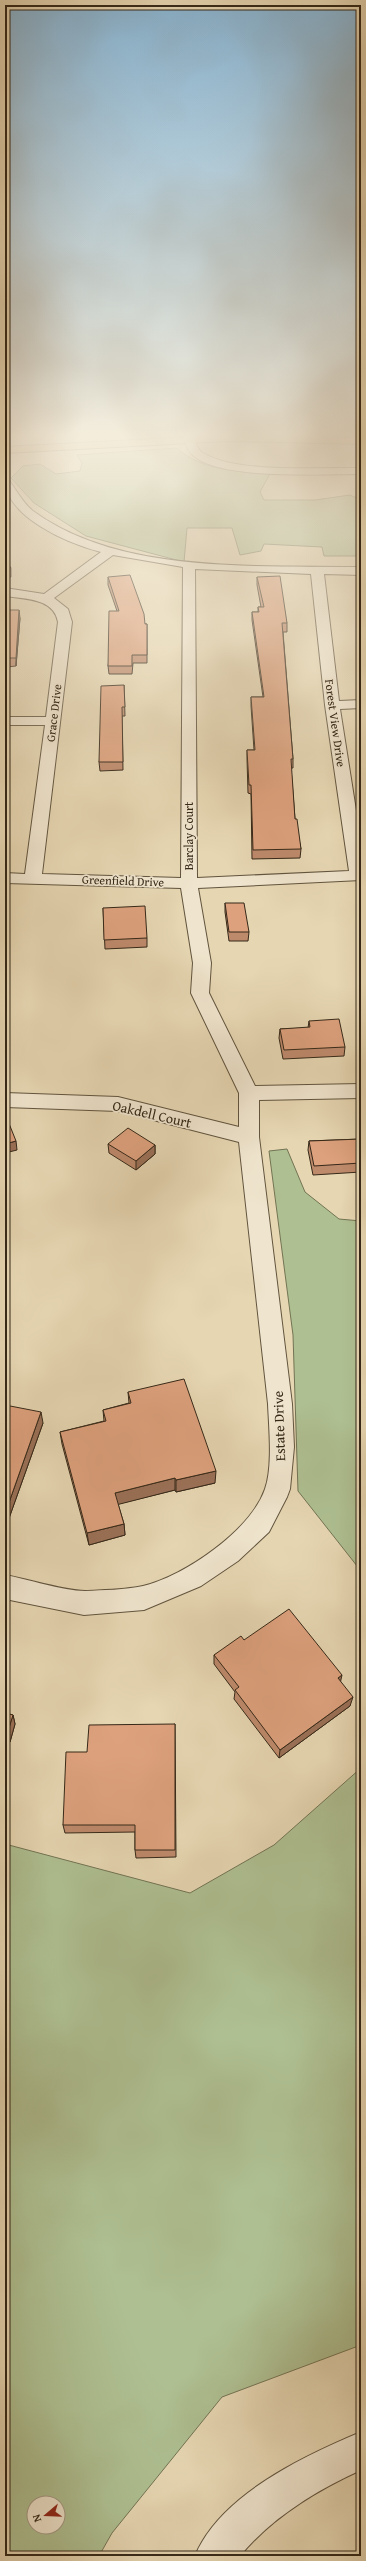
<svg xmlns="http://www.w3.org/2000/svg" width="366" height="2561" font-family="'Gentium Book Plus',serif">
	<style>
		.green { fill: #aebf91; stroke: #727454; fill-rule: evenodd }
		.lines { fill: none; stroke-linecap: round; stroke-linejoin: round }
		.minor-casing { stroke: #61543e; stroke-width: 2 }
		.major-casing { stroke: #352818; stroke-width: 2 }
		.minor { fill: #efe4cd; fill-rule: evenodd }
		.major { fill: #e3bb79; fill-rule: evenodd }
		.wall { fill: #be8a6c; stroke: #352818 }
		.shaded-wall { fill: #9b7158; stroke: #352818 }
		.building { fill: #dda17d; stroke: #352818 }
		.labels { text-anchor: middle; stroke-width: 3.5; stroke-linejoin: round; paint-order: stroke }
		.far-street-label { font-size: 12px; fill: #352818; stroke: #efe4cd }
		.street-label { font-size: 14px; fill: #352818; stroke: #efe4cd }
	</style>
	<rect width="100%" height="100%" fill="#e6d6b2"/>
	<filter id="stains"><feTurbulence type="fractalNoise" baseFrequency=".005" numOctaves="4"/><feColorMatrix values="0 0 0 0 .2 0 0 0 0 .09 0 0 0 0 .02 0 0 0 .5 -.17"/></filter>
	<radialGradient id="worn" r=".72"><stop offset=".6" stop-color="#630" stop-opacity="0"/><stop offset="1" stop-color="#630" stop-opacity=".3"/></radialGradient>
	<!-- green -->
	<g class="green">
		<path d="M 177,448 C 203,472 238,471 271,472 L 260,492 L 264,500 L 315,500 L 350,495 L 361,500 L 361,556 L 324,556 L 322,547 L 264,544 L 261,551 L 240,555 L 232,528 L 187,528 L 184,562 L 86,536 L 34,503 L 11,478 L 23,466 L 40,464 L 56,474 L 80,471 L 82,463 L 77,455 Z"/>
		<path d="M 287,1149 L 305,1192 L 339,1219 L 361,1221 L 361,1571 L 298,1491 L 293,1335 L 269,1151 Z"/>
		<path d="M 361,1768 L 361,2345 L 222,2397 L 112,2533 L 99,2556 L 5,2556 L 5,1844 L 190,1893 L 274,1845 ZM 34,2503 L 58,2503 L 58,2527 L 34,2527 Z"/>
	</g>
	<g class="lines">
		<!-- minor casing -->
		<g class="minor-casing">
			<g id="minor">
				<path d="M 188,435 L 192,436 C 196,442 197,450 203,453 C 238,474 320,467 361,468 L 361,474 C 324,474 221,480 194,456 C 188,452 186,444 183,438 Z"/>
				<path d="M 5,479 L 9,480 C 16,490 23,503 33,511 C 120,575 258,565 361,567 L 361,575 L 324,574 L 339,701 L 361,700 L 361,708 L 340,709 L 361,842 L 361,880 L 198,888 L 211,963 L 209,993 L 255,1086 L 361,1084 L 361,1098 L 259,1100 L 259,1137 L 292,1404 L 294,1447 L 290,1489 L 287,1497 L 269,1532 L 238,1561 L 201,1586 L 144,1610 L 84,1615 L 5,1599 L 5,1575 C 28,1579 63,1591 85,1591 C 103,1590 125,1590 143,1586 C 185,1576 251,1530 265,1489 C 273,1467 269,1427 268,1404 L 239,1142 L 118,1111 L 5,1107 L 5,1093 L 118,1097 L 239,1127 L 239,1093 L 191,993 L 193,963 L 181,888 L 5,883 L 5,873 L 25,874 L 45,725 L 5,725 L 5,717 L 46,717 L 58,622 C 54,598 25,599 5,596 L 5,588 L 44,594 L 101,552 C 69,544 5,517 5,479 ZM 113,555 L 183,567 L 181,878 L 42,874 L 72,622 L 68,609 L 54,598 ZM 195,569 L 311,574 L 325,705 L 349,871 L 197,878 Z"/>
				<path d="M 361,2432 L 361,2470 C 317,2490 271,2518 240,2556 L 195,2556 C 220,2495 304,2456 361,2432 Z"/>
			</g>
		</g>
		<!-- major casing -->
		<g class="major-casing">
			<path id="major" d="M 227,435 L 361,438 L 361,444 L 227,441 L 5,453 L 5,447 Z"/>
		</g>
		<!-- minor -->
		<use href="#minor" class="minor"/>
		<!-- major -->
		<use href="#major" class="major"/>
	</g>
	<!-- wall -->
	<g class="wall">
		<path d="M 23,433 L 61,433 L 61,435 L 24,434 Z"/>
		<path d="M 5,560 L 11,568 L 11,577 L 5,577 Z"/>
		<path d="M 108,577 L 145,624 L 147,624 L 147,663 L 133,663 L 132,674 L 109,674 L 108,666 L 117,611 L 108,585 Z"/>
		<path d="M 257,577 L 287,623 L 287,632 L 283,632 L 293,759 L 293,768 L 291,768 L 295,819 L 301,849 L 300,858 L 252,859 L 251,794 L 248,793 L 247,759 L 247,750 L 254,750 L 251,706 L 251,697 L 263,697 L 252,620 L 252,612 L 258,612 L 258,607 L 261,607 L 257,585 Z"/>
		<path d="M 5,610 L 20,618 L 16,666 L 7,667 L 5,678 Z"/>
		<path d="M 124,685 L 125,716 L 122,716 L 123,770 L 100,771 L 99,762 Z"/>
		<path d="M 225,903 L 249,932 L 248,941 L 229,941 L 225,912 Z"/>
		<path d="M 103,908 L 147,938 L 147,947 L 105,949 Z"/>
		<path d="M 309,1021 L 345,1047 L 344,1056 L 283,1059 L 279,1038 L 280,1029 L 308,1028 Z"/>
		<path d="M 361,1139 L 361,1172 L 313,1175 L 308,1150 L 309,1141 Z"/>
		<path d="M 108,1144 L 155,1145 L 155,1154 L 136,1170 L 109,1153 Z"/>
		<path d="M 128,1392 L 215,1483 L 176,1492 L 175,1490 L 118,1504 L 124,1524 L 125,1535 L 89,1545 L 62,1444 L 60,1432 L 104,1421 L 103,1410 L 129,1403 Z"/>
		<path d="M 5,1405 L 43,1423 L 8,1521 L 5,1521 Z"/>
		<path d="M 244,1640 L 341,1682 L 350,1706 L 279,1758 L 234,1699 L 235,1692 L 214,1664 L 214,1655 Z"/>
		<path d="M 5,1713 L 13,1715 L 15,1724 L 10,1742 L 5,1741 Z"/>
		<path d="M 175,1724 L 176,1857 L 136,1858 L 135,1850 L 135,1832 L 65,1833 L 63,1825 L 87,1752 Z"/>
	</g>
	<!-- shaded-wall -->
	<g class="shaded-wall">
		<path d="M 19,610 L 20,618 L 16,666 L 16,658 Z"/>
		<path d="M 6,658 L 7,667 L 5,678 L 5,664 Z"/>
		<path d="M 16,1141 L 17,1150 L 5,1153 L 5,1144 Z"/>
		<path d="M 155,1145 L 155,1154 L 136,1170 L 136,1161 Z"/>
		<path d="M 41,1412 L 43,1423 L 8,1521 L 6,1511 Z"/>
		<path d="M 216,1471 L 215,1483 L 176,1492 L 176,1480 Z"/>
		<path d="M 175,1478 L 175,1490 L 116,1505 L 115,1493 Z"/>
		<path d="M 124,1524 L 125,1535 L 89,1545 L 87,1533 Z"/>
		<path d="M 342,1675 L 340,1684 L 338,1678 Z"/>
		<path d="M 353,1697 L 350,1706 L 279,1758 L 280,1750 Z"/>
		<path d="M 13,1715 L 15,1724 L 10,1742 L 7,1734 Z"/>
	</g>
	<!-- building -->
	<g class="building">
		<path d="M 5,560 L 11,568 L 5,568 Z"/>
		<path d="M 130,575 L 144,614 L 145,624 L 147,624 L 147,655 L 132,655 L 132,666 L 108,666 L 109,611 L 119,611 L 108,577 Z"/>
		<path d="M 280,576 L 287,623 L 282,623 L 293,759 L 291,759 L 295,819 L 297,819 L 301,849 L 253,850 L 251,785 L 249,785 L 247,750 L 255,750 L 251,697 L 264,697 L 252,612 L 259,612 L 258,607 L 264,607 L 257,577 Z"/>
		<path d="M 5,610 L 19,610 L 16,658 L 6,658 L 5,664 Z"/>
		<path d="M 124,685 L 125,707 L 122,707 L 123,762 L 99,762 L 101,686 Z"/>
		<path d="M 225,903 L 244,903 L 249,932 L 229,932 Z"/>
		<path d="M 145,906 L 147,938 L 104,940 L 103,908 Z"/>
		<path d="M 339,1019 L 345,1047 L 284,1050 L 280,1029 L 310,1027 L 309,1021 Z"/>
		<path d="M 8,1121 L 16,1141 L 5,1144 L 5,1122 Z"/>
		<path d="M 128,1128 L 155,1145 L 136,1161 L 108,1144 Z"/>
		<path d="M 361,1139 L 361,1163 L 314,1166 L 309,1141 Z"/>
		<path d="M 184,1379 L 216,1471 L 176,1480 L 175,1478 L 115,1493 L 124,1524 L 87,1533 L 60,1432 L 106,1421 L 103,1410 L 131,1403 L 128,1392 Z"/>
		<path d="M 5,1405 L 41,1412 L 6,1511 L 5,1511 Z"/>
		<path d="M 289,1609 L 342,1675 L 338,1678 L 353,1697 L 280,1750 L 235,1690 L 239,1687 L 214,1655 L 241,1636 L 244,1640 Z"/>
		<path d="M 5,1713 L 13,1715 L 7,1734 L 5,1733 Z"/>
		<path d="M 175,1724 L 175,1850 L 135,1850 L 135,1825 L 63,1825 L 66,1752 L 87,1752 L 89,1725 Z"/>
	</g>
	<!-- sky -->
	<linearGradient id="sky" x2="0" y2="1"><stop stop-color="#88b5d4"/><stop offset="0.55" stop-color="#f4eddc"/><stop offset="1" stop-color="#f4eddc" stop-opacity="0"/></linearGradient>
	<rect width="366" height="791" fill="url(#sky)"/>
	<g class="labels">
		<!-- far-street labels -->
		<g class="far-street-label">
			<text transform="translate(54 713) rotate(-83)" y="4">Grace Drive</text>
			<text transform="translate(335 723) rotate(82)" y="4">Forest View Drive</text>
			<text transform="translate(189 836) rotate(-90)" y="4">Barclay Court</text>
			<text transform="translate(123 881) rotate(2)" y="4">Greenfield Drive</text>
		</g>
		<!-- street labels -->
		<g class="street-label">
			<text transform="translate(152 1114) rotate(13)" y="5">Oakdell Court</text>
			<text transform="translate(279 1426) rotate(-92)" y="5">Estate Drive</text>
		</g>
	</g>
	<!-- margin -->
	<rect width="366" height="2561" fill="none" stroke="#e6d6b2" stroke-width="20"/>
	<rect x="6" y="6" width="354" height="2549" fill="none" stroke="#352818" stroke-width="2"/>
	<rect x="10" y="10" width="346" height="2541" fill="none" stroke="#352818"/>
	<!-- north arrow -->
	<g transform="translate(46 2515) rotate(251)"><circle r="19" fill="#efe4cd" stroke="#a59985"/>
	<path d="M0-3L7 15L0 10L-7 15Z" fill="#8f2418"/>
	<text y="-6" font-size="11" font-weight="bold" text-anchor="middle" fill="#352818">N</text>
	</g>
	<rect width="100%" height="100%" filter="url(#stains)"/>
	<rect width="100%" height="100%" fill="url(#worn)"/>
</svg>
